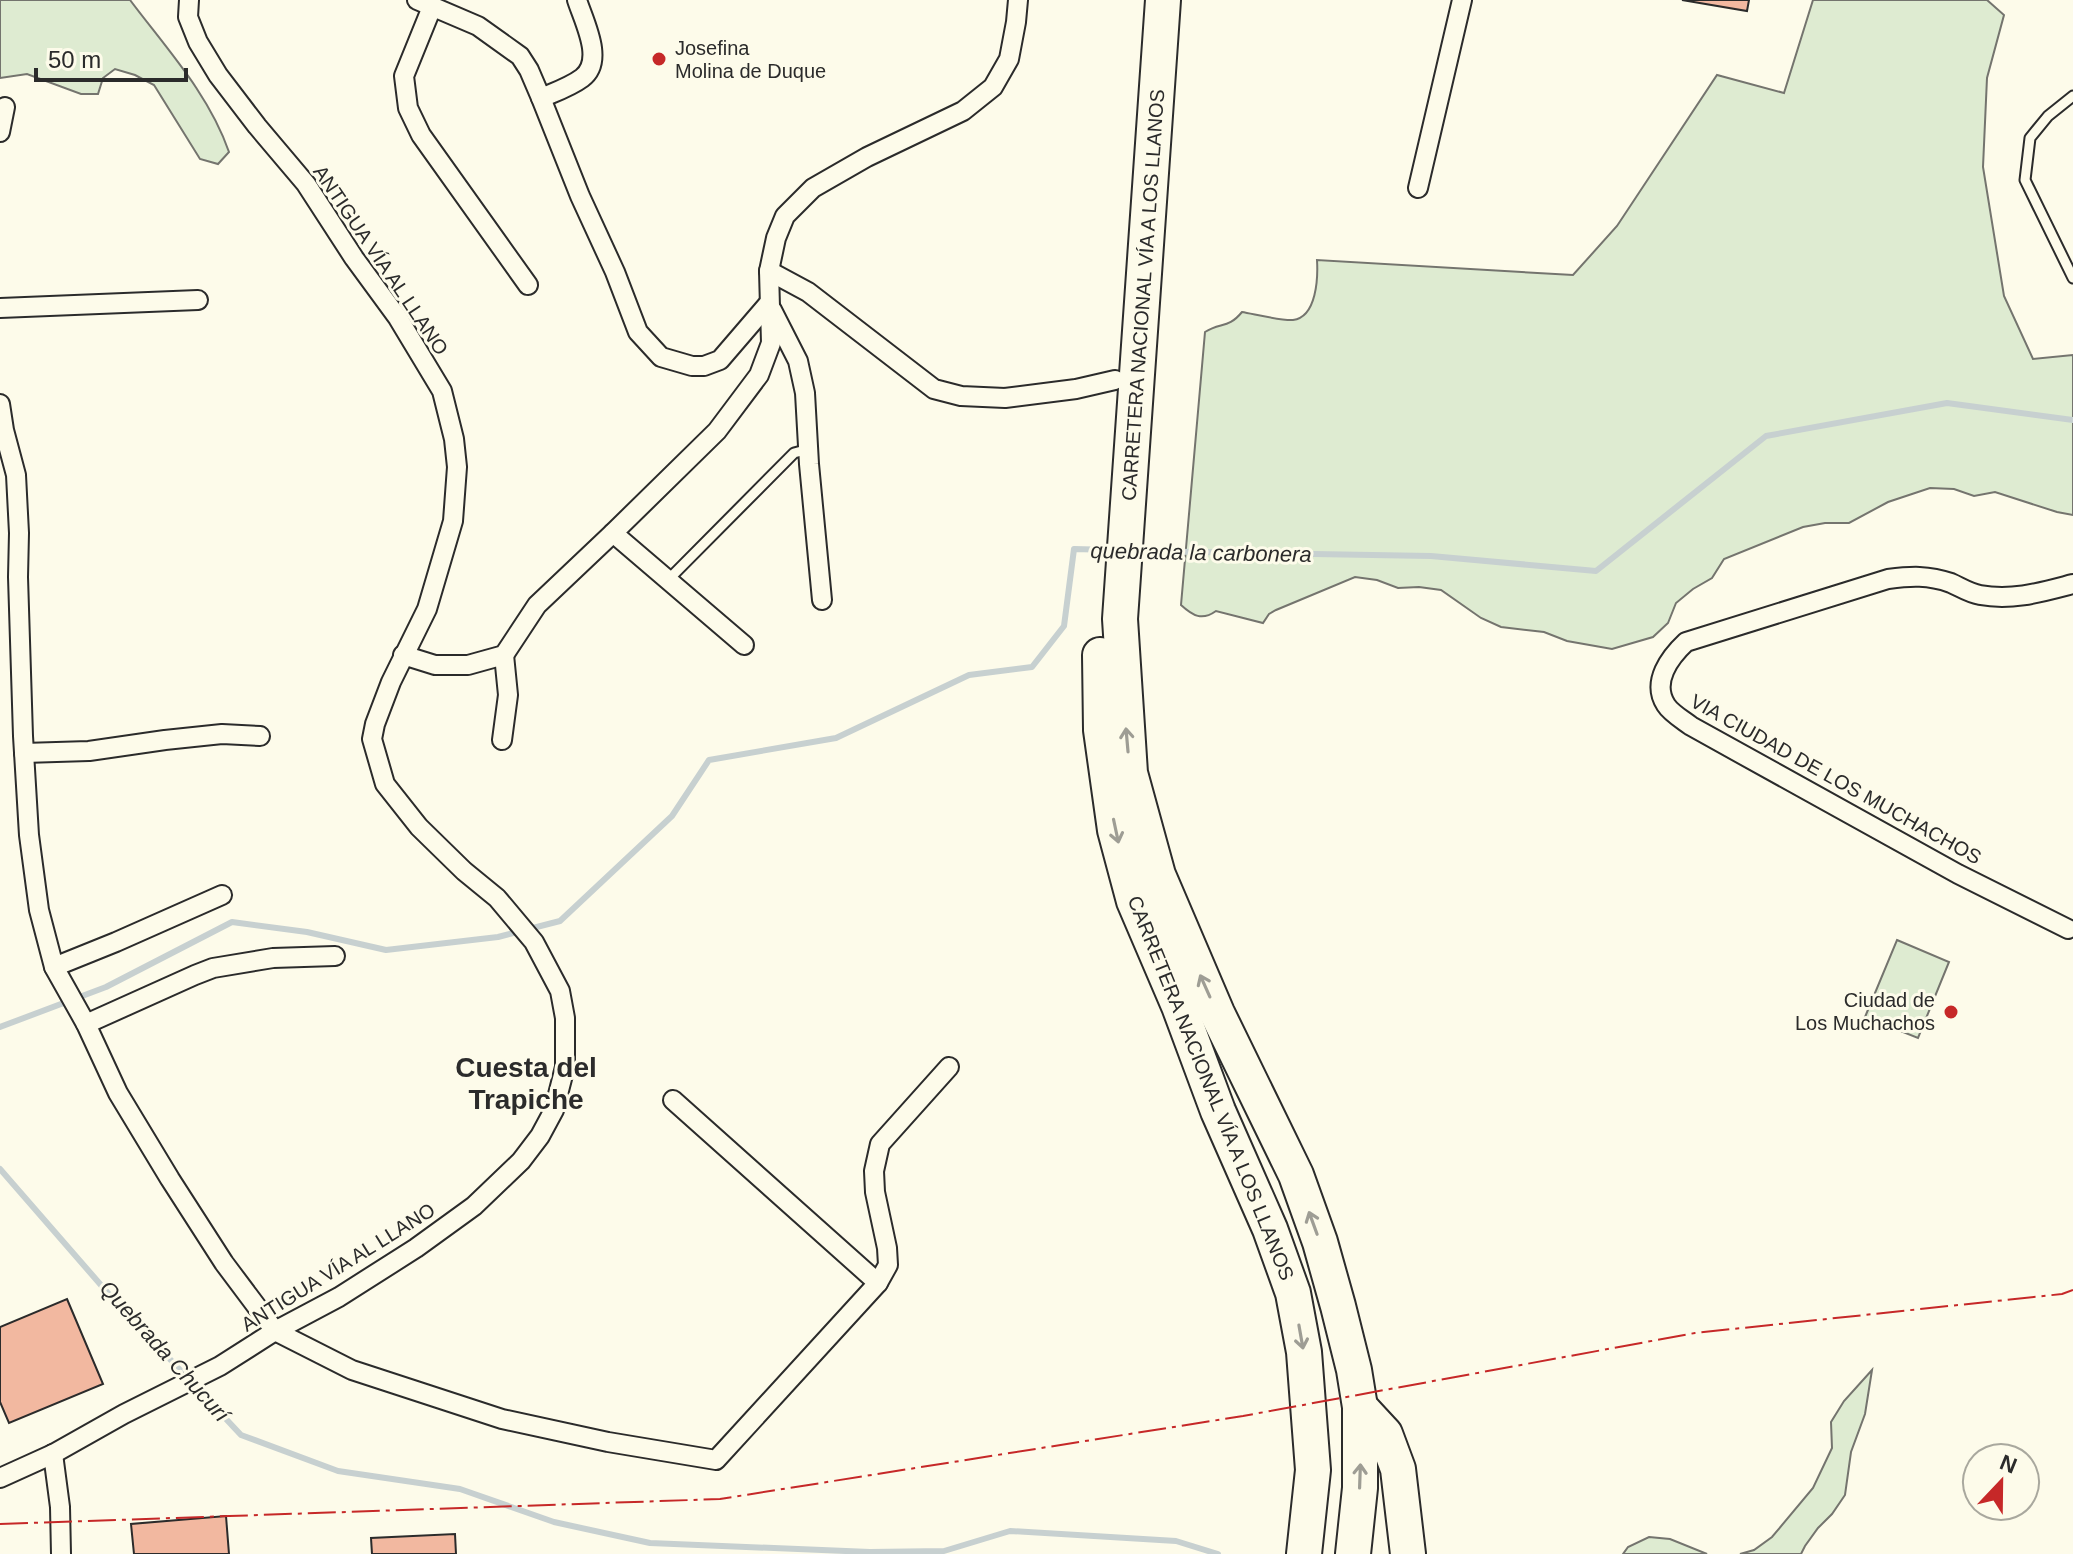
<svg xmlns="http://www.w3.org/2000/svg" width="2073" height="1554" font-family="Arial,sans-serif">
	<style>
		.green { fill: #deebd1; stroke: #74746e; stroke-width: 2 }
		.lines { fill: none; stroke-linecap: round; stroke-linejoin: round }
		.stream { stroke: #c7d0d0; stroke-width: 6 }
		.building { fill: #f2b8a0; stroke: #2b2b2b; stroke-width: 2 }
		.lane-casing { stroke: #2b2b2b; stroke-width: 13 }
		.street-casing { stroke: #2b2b2b; stroke-width: 22 }
		.highway-casing { stroke: #2b2b2b; stroke-width: 38 }
		.lane { stroke: #fdfbea; stroke-width: 9 }
		.street { stroke: #fdfbea; stroke-width: 18 }
		.highway { stroke: #fdfbea; stroke-width: 34 }
		.power { stroke: #c62828; stroke-width: 2; stroke-dasharray: 28 6 4 6; stroke-linecap: butt }
		.oneway { stroke: #9e9d94 }
		.poi-dot { fill: #c62828; stroke: #fdfbea; stroke-width: 3 }
		.labels { text-anchor: middle; stroke-width: 6; stroke-linejoin: round; paint-order: stroke }
		.poi-label { font-size: 20px; fill: #2b2b2b; stroke: #fdfbea; text-anchor: start }
		.street-label { font-size: 20px; fill: #2b2b2b; stroke: #fdfbea }
		.water-label { font-size: 22px; font-style: italic; fill: #2b2b2b; stroke: #fdfbea }
		.district-label { font-size: 28px; font-weight: bold; fill: #2b2b2b; stroke: #fdfbea }
	</style>
	<rect width="100%" height="100%" fill="#fdfbea"/>
	<!-- green -->
	<g class="green">
		<path d="M 0,0 L 130,0 C 166,48 209,94 229,152 L 218,164 L 200,159 L 154,85 L 135,75 L 115,69 L 103,78 L 98,94 L 81,94 L 27,74 L 0,78 Z"/>
		<path d="M 1813,0 L 1987,0 L 2004,15 L 1987,78 L 1983,167 L 2004,296 L 2033,359 L 2073,355 L 2073,515 L 2057,512 L 1995,492 L 1974,496 L 1954,489 L 1930,488 L 1888,502 L 1849,523 L 1825,523 L 1803,527 L 1724,559 L 1712,578 L 1693,589 L 1676,603 L 1668,623 L 1653,637 L 1612,649 L 1567,641 L 1544,632 L 1501,627 L 1481,618 L 1441,590 L 1419,587 L 1398,588 L 1377,580 L 1355,577 L 1276,610 L 1269,614 L 1263,623 L 1216,611 C 1202,621 1193,616 1181,605 L 1205,332 C 1221,322 1228,329 1242,312 C 1254,314 1282,321 1293,320 C 1317,317 1318,277 1317,260 L 1573,275 L 1617,226 L 1717,75 L 1784,93 Z"/>
		<path d="M 1897,940 L 1949,962 L 1918,1038 L 1865,1017 Z"/>
		<path d="M 1872,1370 L 1865,1414 L 1851,1452 L 1845,1495 L 1832,1514 L 1818,1528 L 1805,1546 L 1801,1554 L 1740,1554 L 1754,1550 L 1772,1537 L 1813,1488 L 1832,1448 L 1831,1422 L 1844,1401 Z"/>
		<path d="M 1649,1537 L 1670,1539 L 1707,1554 L 1623,1554 L 1628,1547 Z"/>
	</g>
	<g class="lines">
		<!-- stream -->
		<g class="stream">
			<path d="M 1137,551 L 1431,556 L 1596,571 L 1766,436 L 1947,403 L 2073,420"/>
			<path d="M 0,1027 L 106,987 L 232,922 L 307,932 L 386,950 L 498,937 L 560,921 L 672,816 L 709,760 L 836,738 L 969,675 L 1032,667 L 1064,626 L 1074,549 L 1113,550"/>
			<path d="M 0,1169 L 107,1292 L 241,1435 L 338,1471 L 460,1489 L 554,1522 L 650,1543 L 870,1552 L 944,1551 L 1010,1531 L 1176,1541 L 1218,1554"/>
		</g>
	</g>
	<!-- building -->
	<g class="building">
		<path d="M 1682,0 L 1749,0 L 1747,11 Z"/>
		<path d="M 67,1299 L 103,1384 L 9,1423 L 0,1402 L 0,1327 Z"/>
		<path d="M 226,1516 L 229,1554 L 134,1554 L 131,1524 Z"/>
		<path d="M 455,1534 L 456,1554 L 372,1554 L 371,1538 Z"/>
	</g>
	<g class="lines">
		<!-- lane casing -->
		<g class="lane-casing">
			<g id="lane">
				<path d="M 2073,96 L 2048,116 L 2030,138 L 2025,180 L 2073,278"/>
				<path d="M 668,580 L 794,453 L 809,449"/>
			</g>
		</g>
		<!-- street casing -->
		<g class="street-casing">
			<g id="street">
				<path d="M 417,0 L 478,26 L 520,56 L 529,70 L 541,98 L 580,196 L 615,272 L 638,332 L 661,357 L 692,366 L 704,366 L 720,360 L 769,303"/>
				<path d="M 432,7 L 404,76 L 408,108 L 421,135 L 528,285"/>
				<path d="M 541,98 C 555,92 570,87 582,78 C 605,61 584,22 577,0"/>
				<path d="M 0,132 L 5,107"/>
				<path d="M 1418,188 L 1462,0"/>
				<path d="M 769,271 L 808,292 L 934,389 L 961,396 L 1005,398 L 1076,389 L 1115,380"/>
				<path d="M 0,308 L 198,300"/>
				<path d="M 772,310 L 798,361 L 805,393 L 809,464 L 822,600"/>
				<path d="M 0,404 L 4,430 L 16,475 L 19,533 L 18,577 L 23,736 L 29,835 L 39,910 L 54,967 L 86,1024 L 118,1093 L 170,1179 L 224,1263 L 275,1331 L 352,1370 L 502,1419 L 608,1442 L 716,1460 L 878,1283 L 888,1265 L 887,1248 L 875,1192 L 874,1171 L 880,1144 L 949,1067"/>
				<path d="M 613,533 L 744,645"/>
				<path d="M 403,655 L 435,665 L 468,665 L 504,655 L 537,605 L 613,533 L 717,431 L 759,375 L 771,343 L 769,271 L 776,238 L 785,216 L 813,188 L 867,157 L 963,111 L 993,87 L 1009,59 L 1016,22 L 1018,0"/>
				<path d="M 502,740 L 508,695 L 504,655"/>
				<path d="M 24,753 L 89,751 L 165,740 L 222,734 L 260,736"/>
				<path d="M 2068,929 L 1958,874 L 1691,726 C 1683,720 1671,713 1666,705 C 1651,682 1670,657 1686,642 L 1888,579 C 1911,576 1928,575 1951,583 C 1960,587 1969,593 1980,595 C 2013,601 2042,592 2073,584"/>
				<path d="M 54,967 L 116,942 L 222,895"/>
				<path d="M 86,1024 L 195,975 L 213,968 L 273,958 L 335,956"/>
				<path d="M 673,1100 L 878,1283"/>
				<path d="M 53,1454 L 60,1507 L 61,1554"/>
				<path d="M 0,1478 L 53,1454 L 124,1414 L 220,1366 L 275,1331 L 339,1297 L 416,1248 L 474,1206 L 521,1161 L 540,1136 L 554,1110 L 565,1067 L 565,1018 L 560,991 L 534,942 L 497,898 L 464,871 L 419,827 L 385,784 L 372,739 L 375,724 L 391,682 L 427,609 L 453,521 L 457,467 L 454,439 L 442,391 L 398,318 L 354,258 L 306,184 L 257,126 L 218,75 L 198,42 L 188,17 L 189,0"/>
			</g>
		</g>
		<!-- highway casing -->
		<g class="highway-casing">
			<g id="highway">
				<path d="M 1163,0 L 1120,619 L 1130,773 L 1158,875 L 1217,1013 L 1296,1175 L 1320,1242 L 1338,1306 L 1354,1370 L 1360,1407 L 1360,1488 L 1353,1554"/>
				<path d="M 1100,655 L 1101,730 L 1115,830 L 1134,901 L 1179,1006 L 1218,1111 L 1270,1229 L 1293,1293 L 1304,1352 L 1313,1470 L 1304,1554"/>
				<path d="M 1360,1407 L 1385,1434 L 1398,1469 L 1408,1554"/>
			</g>
		</g>
		<!-- lane -->
		<use href="#lane" class="lane"/>
		<!-- street -->
		<use href="#street" class="street"/>
		<!-- highway -->
		<use href="#highway" class="highway"/>
		<!-- power -->
		<path class="power" d="M 0,1524 L 720,1499 L 1243,1416 L 1695,1333 L 2062,1294 L 2073,1290"/>
	</g>
	<!-- one-way arrows -->
	<defs><path id="oneway-shaft" d="M-6 0H5M1.5-3L5.5 0L1.5 3" fill="none" stroke-width="1.6" stroke-linecap="round" stroke-linejoin="round" transform="scale(2)"/></defs>
	<g class="oneway">
		<use href="#oneway-shaft" transform="translate(1127 740) rotate(-95)"/>
		<use href="#oneway-shaft" transform="translate(1116 831) rotate(78)"/>
		<use href="#oneway-shaft" transform="translate(1205 986) rotate(-114)"/>
		<use href="#oneway-shaft" transform="translate(1313 1223) rotate(-110)"/>
		<use href="#oneway-shaft" transform="translate(1301 1337) rotate(80)"/>
		<use href="#oneway-shaft" transform="translate(1360 1476) rotate(-88)"/>
	</g>
	<!-- markers -->
	<g class="poi-dot">
		<circle cx="659" cy="59" r="8"/>
		<circle cx="1951" cy="1012" r="8"/>
	</g>
	<g class="labels">
		<!-- poi labels -->
		<g class="poi-label">
			<text x="675" y="55">Josefina<tspan x="675" dy="23">Molina de Duque</tspan></text>
			<text x="1935" y="1007" text-anchor="end">Ciudad de<tspan x="1935" dy="23">Los Muchachos</tspan></text>
		</g>
		<!-- street labels -->
		<g class="street-label">
			<text transform="translate(381 260) rotate(56)" y="7">ANTIGUA VÍA AL LLANO</text>
			<text transform="translate(1143 295) rotate(-86)" y="7">CARRETERA NACIONAL VÍA A LOS LLANOS</text>
			<text transform="translate(1836 779) rotate(29)" y="7">VIA CIUDAD DE LOS MUCHACHOS</text>
			<text transform="translate(1211 1088) rotate(68)" y="7">CARRETERA NACIONAL VÍA A LOS LLANOS</text>
			<text transform="translate(338 1267) rotate(-32)" y="7">ANTIGUA VÍA AL LLANO</text>
		</g>
		<!-- water labels -->
		<g class="water-label">
			<text transform="translate(1201 552) rotate(1)" y="8">quebrada la carbonera</text>
			<text transform="translate(165 1351) rotate(48)" y="8">Quebrada Chucurí</text>
		</g>
		<!-- district labels -->
		<g class="district-label">
			<text x="526" y="1077">Cuesta del<tspan x="526" dy="32">Trapiche</tspan></text>
		</g>
	</g>
	<!-- north arrow -->
	<g transform="translate(2001 1482) rotate(22)"><circle r="38" fill="#fdfbea" stroke="#a9a89e" stroke-width="2"/>
	<path d="M0-6L14 30L0 20L-14 30Z" fill="#c62828"/>
	<text y="-12" font-size="22" font-weight="bold" text-anchor="middle" fill="#2b2b2b">N</text>
	</g>
	<!-- scale -->
	<path d="M36 68v12h150v-12" fill="none" stroke="#2b2b2b" stroke-width="4"/>
	<text x="48" y="68" font-size="24" fill="#2b2b2b" stroke="#fdfbea" stroke-width="6" paint-order="stroke">50 m</text>
</svg>
